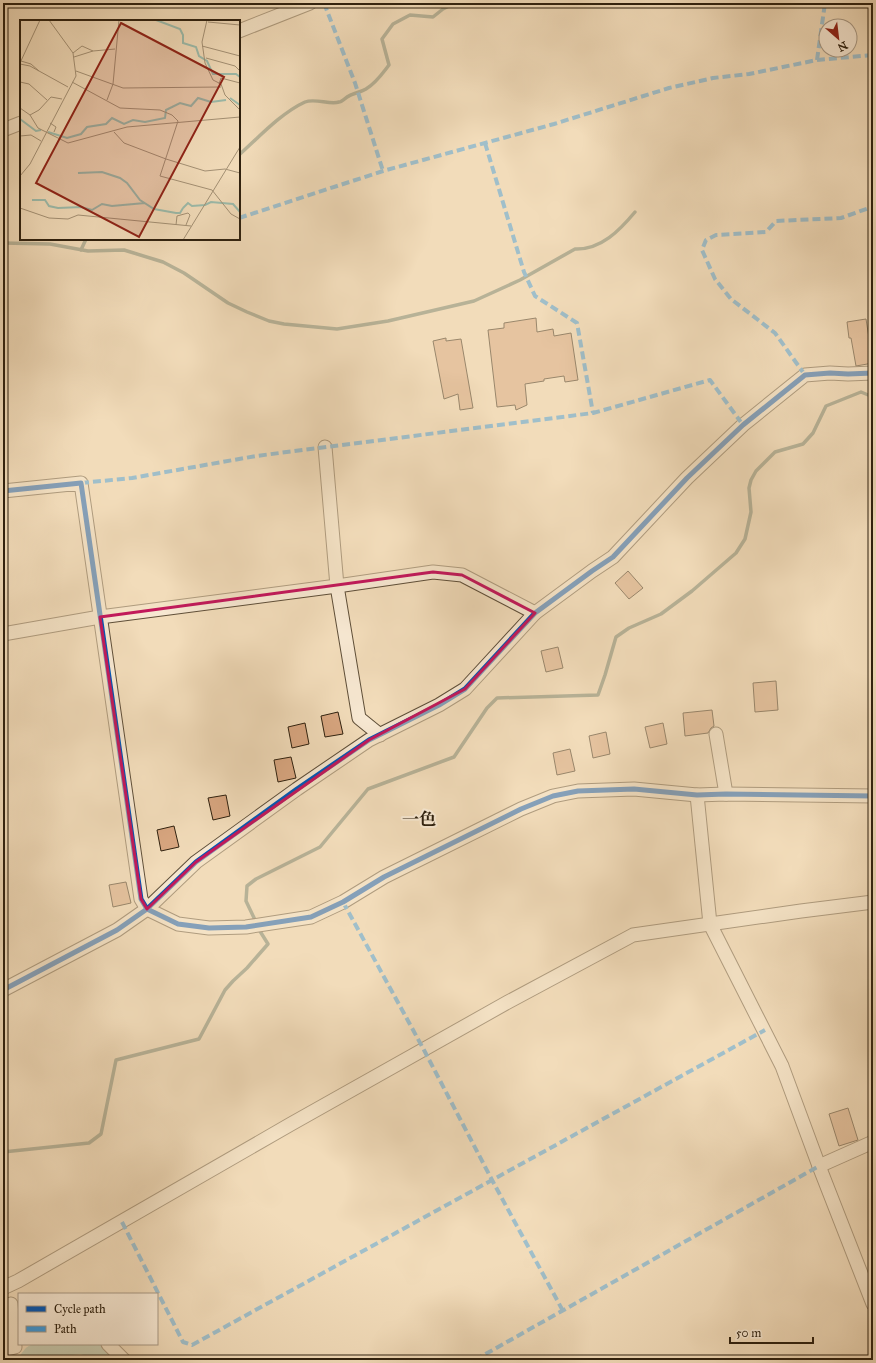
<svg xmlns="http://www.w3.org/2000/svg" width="876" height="1363" font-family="'IM FELL Great Primer','Noto Serif JP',serif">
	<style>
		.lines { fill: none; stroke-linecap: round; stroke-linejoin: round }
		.stream { stroke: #707e6d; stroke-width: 3.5 }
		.river { stroke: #9cbcac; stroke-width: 20 }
		.building { fill: #d8a680; stroke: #2e200e }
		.minor-casing { stroke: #5f4f39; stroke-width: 15 }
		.minor { stroke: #f7e8d2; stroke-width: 13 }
		.quiet { stroke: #3d9bde; stroke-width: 4; stroke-dasharray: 8 4; stroke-linecap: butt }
		.cycleway-casing { stroke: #f7e8d2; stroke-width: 8 }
		.cycleway { stroke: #0057b8; stroke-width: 5 }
		.marked { fill: none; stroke: #c2185b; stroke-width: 3; stroke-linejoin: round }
		.labels { text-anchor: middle; stroke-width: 4; stroke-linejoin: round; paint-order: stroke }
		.quarter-label { font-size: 17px; font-weight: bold; fill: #2e200e; stroke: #f7e8d2 }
		.inset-river { fill: none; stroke: #9cbcac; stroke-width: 2 }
		.inset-road { fill: none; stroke: #a49175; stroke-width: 1 }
		.view { fill: #8f2418; fill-opacity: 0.15; stroke: #8f2418; stroke-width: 2 }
		.inset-edge { fill: none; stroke: #2e200e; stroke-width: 2 }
	</style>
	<rect width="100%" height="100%" fill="#f2dcba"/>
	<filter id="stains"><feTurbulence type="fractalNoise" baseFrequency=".005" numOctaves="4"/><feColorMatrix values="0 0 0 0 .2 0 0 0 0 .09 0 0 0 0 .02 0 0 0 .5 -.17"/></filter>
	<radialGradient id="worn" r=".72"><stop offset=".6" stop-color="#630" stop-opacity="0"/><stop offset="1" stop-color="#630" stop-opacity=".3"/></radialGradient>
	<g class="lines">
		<!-- stream -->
		<g class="stream">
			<path d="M 239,155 C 258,138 281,113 305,102 C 315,98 330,105 339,102 C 342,102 346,97 349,96 C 354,93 361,92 366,89 C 376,83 382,74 389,65 L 382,39 L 393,24 L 410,15 L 433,17 L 443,9 L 455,3"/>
			<path d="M 3,243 L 50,244 L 88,251 L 124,250 L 163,262 L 184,273 L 228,303 L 247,312 L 269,321 L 284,324 L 337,329 L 388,321 L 474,301 L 520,280 L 575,249 C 601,250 620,230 635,212"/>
			<path d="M 81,250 L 86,239"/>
			<path d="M 256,922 L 246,901 L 247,886 L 256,879 L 320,847 L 368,789 L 454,757 L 487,708 L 497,698 L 598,695 L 605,675 L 616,637 L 629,628 L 661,614 L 692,591 L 736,553 L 745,539 L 751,512 L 749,488 L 751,480 L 756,471 L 775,452 L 803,444 L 813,433 L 826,406 L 861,392 L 873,397"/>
			<path d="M 3,1152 L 89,1143 L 101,1134 L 116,1060 L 199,1039 L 225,990 L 233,981 L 247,968 L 268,944 L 258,928"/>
		</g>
		<!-- river -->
		<path class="river" d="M 29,1360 L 33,1355 L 50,1347 L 81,1344 L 98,1349 L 108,1360"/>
	</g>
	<!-- building -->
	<g class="building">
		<path d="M 536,318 L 537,332 L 553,329 L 554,336 L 571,333 L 578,380 L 565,382 L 564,376 L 544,379 L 544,381 L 525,384 L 527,405 L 516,410 L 515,405 L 497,407 L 488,330 L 504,328 L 504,323 Z"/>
		<path d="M 866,319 L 869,338 L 872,338 L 873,346 L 873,363 L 856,366 L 851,338 L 849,338 L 847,322 Z"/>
		<path d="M 446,338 L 446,341 L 461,339 L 473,408 L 460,410 L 458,394 L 444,399 L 433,341 Z"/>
		<path d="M 628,571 L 643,588 L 629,599 L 615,583 Z"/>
		<path d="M 558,647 L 563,668 L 546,672 L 541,651 Z"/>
		<path d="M 776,681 L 778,710 L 755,712 L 753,683 Z"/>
		<path d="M 712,710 L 714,726 L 711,728 L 708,733 L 685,736 L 683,713 Z"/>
		<path d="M 338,712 L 343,734 L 325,737 L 321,716 Z"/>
		<path d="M 305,723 L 309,744 L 292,748 L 288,727 Z"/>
		<path d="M 663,723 L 667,744 L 650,748 L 645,727 Z"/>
		<path d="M 606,732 L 610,754 L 593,758 L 589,736 Z"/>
		<path d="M 570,749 L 575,771 L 557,775 L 553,753 Z"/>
		<path d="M 291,757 L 296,778 L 278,782 L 274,760 Z"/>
		<path d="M 226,795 L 230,816 L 213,820 L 208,798 Z"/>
		<path d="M 174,826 L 179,847 L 161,851 L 157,830 Z"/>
		<path d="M 126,882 L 131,903 L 113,907 L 109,885 Z"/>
		<path d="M 848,1108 L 858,1140 L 839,1146 L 829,1114 Z"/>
	</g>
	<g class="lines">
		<!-- minor casing -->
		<g class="minor-casing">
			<g id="minor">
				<path d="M 239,31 L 310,3"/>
				<path d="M 3,130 L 21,123"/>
				<path d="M 325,447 L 337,586 L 359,718 L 380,735"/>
				<path d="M 3,491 L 81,483 L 141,899 L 147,909 L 178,924 L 209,928 L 246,927 L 311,917 L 343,902 L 384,877 L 521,809 L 553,796 L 578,791 L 634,789 L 697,795 L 726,794 L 873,796"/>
				<path d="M 3,634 L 100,617 L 337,586 L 433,572 L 462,575 L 535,613"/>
				<path d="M 716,734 L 726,794"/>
				<path d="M 697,795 L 710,924 L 782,1066 L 819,1166 L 873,1304"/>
				<path d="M 3,990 L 117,930 L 147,909 L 196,862 L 297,789 L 369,740 L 439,705 L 465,689 L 535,613 L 592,571 L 613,557 L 687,478 L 743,425 L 805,375 L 830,373 L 848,374 L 873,373"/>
				<path d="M 819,1166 L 873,1142"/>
				<path d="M 3,1288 L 18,1281 L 291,1124 L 508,1002 L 633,935 L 801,911 L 873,902"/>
				<path d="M 108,1344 L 124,1360"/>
				<path d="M 3,1350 L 15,1347 L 11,1304"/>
			</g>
		</g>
		<!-- minor -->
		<use href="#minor" class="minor"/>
		<!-- quiet -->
		<g class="quiet">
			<path d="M 324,3 L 355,83 L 383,171"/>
			<path d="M 817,60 L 825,3"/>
			<path d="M 485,143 L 524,272 L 535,296 L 577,323 L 593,413"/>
			<path d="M 239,218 L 383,171 L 554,124 L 669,88 L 713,78 L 749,74 L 817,60 L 873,55"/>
			<path d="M 805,375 L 775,333 L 731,299 L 715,279 L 702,250 L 706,240 L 716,235 L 766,232 L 776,221 L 841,218 L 869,208 L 873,209"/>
			<path d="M 81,483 L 132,478 L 256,456 L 593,413 L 710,380 L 743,425"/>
			<path d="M 343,902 L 424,1050 L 492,1180 L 563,1311"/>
			<path d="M 122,1222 L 183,1342 L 192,1345 L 765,1030"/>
			<path d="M 475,1360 L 819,1166"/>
		</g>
		<!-- cycleway casing -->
		<g class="cycleway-casing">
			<g id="cycleway">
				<path d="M 3,491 L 81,483 L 141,899 L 147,909 L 178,924 L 209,928 L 246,927 L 311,917 L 343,902 L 384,877 L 521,809 L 553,796 L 578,791 L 634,789 L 697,795 L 726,794 L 873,796"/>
				<path d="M 3,990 L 117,930 L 147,909 L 196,862 L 297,789 L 369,740 L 439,705 L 465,689 L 535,613 L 592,571 L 613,557 L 687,478 L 743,425 L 805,375 L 830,373 L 848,374 L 873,373"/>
			</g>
		</g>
		<!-- cycleway -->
		<use href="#cycleway" class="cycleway"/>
	</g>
	<!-- marked area -->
	<path d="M0 0H876V1363H0ZM 433,572 L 462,575 L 535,613 L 465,689 L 369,740 L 196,862 L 147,909 L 141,899 L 100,617 Z" fill="#f2dcba" fill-opacity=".55" fill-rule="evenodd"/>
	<path class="marked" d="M 433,572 L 462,575 L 535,613 L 465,689 L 369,740 L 196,862 L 147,909 L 141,899 L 100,617 Z"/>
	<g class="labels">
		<!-- quarter labels -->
		<g class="quarter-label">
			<text x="419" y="825">一色</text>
		</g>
	</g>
	<!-- overview -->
	<g transform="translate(20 20)">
		<rect width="220" height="220" fill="#f2dcba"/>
		<path class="inset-river" d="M 136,0 L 160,9 L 163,15 L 163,23 L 176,27 L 179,36 L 187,41 L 193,54 L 216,54 L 220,57M 210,78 L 220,85M 0,99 L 16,111 L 21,110M 28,112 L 47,118 L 61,114 L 67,107 L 86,104 L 92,98 L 104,104 L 113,100 L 125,102 L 145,98 L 146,90 L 160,83 L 171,86 L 178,78 L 191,82 L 206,80M 58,153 L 82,152 L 100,158 L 107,163 L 120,180 L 134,189 L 156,193 L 160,193 L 163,188M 12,180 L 25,180 L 29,186 L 38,188 L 61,187 L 72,190 L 82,184 L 92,186 L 125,183M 163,188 L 168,183 L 172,186 L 185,185 L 191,182 L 213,184 L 220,192"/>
		<path class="inset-road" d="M 187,0 L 182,22 L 185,43 L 193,60 L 201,64 L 205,75 L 220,90M 188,2 L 220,5M 182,26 L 220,36M 53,33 L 62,26 L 73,31M 54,37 L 73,31 L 95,29M 186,38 L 215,46 L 220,51M 1,41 L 11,44 L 19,51M 0,43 L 20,0M 0,44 L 10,46 L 48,67M 56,51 L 103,68 L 201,67M 0,62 L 9,64 L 27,80M 52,62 L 100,88 L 140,90 L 152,95 L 158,101M 199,64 L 201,58 L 220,63M 87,80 L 93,64 L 99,0M 0,88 L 10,95 L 18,108 L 48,123 L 107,107 L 220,97M 10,95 L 19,90 L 31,77 L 42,79M 158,101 L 140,156 L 192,170 L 211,194 L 220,199M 30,103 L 36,107 L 34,112M 94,112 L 104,123 L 146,139 L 185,151 L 205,149 L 220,153M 0,116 L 11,115 L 21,121M 0,156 L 10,144 L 56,56 L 53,33 L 29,0M 0,188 L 29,198 L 48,199 L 58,195 L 171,206M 156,205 L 157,196 L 168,193 L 170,195 L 166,205M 163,220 L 220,127"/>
		<path class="view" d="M 101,3 L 204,57 L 119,217 L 16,163 Z"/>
		<rect width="220" height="220" class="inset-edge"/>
	</g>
	<!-- margin -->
	<rect width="876" height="1363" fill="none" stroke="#f2dcba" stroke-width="16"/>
	<rect x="4" y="4" width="868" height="1355" fill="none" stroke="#2e200e" stroke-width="2"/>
	<rect x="8" y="8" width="860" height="1347" fill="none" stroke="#2e200e"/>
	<!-- legend -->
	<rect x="18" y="1293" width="140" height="52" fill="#f7e8d2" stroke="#a79884"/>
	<rect x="26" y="1306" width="20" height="6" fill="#0057b8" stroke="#a79884"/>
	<text x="54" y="1313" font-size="12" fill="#2e200e">Cycle path</text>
	<rect x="26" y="1326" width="20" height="6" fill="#3d9bde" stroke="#a79884"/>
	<text x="54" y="1333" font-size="12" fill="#2e200e">Path</text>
	<!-- north arrow -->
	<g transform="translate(838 38) rotate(152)"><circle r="19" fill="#f7e8d2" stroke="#a79884"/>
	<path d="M0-3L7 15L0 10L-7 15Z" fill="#8f2418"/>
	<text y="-6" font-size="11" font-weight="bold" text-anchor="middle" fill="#2e200e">N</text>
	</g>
	<!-- scale -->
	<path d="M730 1337v6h83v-6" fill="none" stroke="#2e200e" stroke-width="2"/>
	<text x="736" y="1337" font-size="12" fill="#2e200e" stroke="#f7e8d2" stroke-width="3" paint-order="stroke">50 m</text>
	<rect width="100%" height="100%" filter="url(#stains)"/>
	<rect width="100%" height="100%" fill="url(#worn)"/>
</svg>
